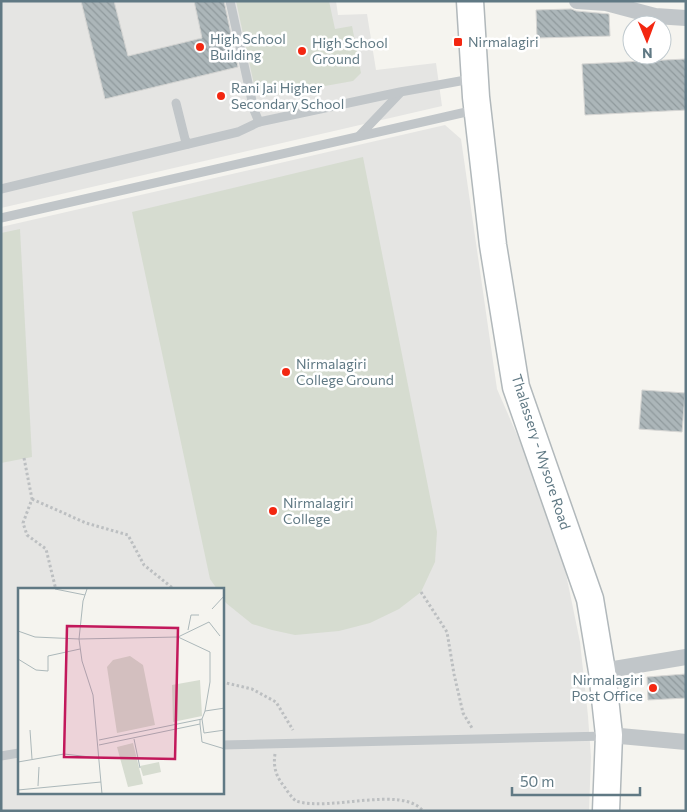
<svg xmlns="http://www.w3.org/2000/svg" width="687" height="812" font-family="Commissioner,sans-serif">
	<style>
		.built { fill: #e5e5e3; fill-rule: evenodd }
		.green { fill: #d6dcd0 }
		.building { fill: url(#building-back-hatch); stroke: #d5d5d3 }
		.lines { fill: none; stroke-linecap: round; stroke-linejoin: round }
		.primary-casing { stroke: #b1b8bb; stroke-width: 29 }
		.path { stroke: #bcbfc1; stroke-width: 3; stroke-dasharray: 2.5 2.5; stroke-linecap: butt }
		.service { stroke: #c1c6c9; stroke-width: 9 }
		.minor { stroke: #c1c6c9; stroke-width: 16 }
		.primary { stroke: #fff; stroke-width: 26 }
		.poi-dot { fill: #f32711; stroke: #fff; stroke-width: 2 }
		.labels { text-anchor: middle; stroke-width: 5; stroke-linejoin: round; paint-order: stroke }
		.poi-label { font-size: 14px; fill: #607984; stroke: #fff; text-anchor: start }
		.street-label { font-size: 14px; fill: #607984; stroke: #fff }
		.inset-road { fill: none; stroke: #acb8ba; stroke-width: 1 }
		.view { fill: #c2185b; fill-opacity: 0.15; stroke: #c2185b; stroke-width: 2.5 }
		.inset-edge { fill: none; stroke: #607984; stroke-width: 2.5 }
	</style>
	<defs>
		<pattern id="building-back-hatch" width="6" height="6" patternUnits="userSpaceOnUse" patternTransform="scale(1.25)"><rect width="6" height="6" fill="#acb6b9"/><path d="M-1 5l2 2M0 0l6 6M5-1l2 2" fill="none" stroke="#8f999c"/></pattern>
	</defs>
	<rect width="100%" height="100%" fill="#f5f4ef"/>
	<!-- built -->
	<g class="built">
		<path d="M 1,1 L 336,1 L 338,15 L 367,14 L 376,70 L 436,63 L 442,106 L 1,208 Z"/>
		<path d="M 445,125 L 461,139 L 497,389 L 525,453 L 565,569 L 580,642 L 588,716 L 591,757 L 589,811 L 1,811 L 1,227 ZM 19,590 L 222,590 L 222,793 L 19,793 Z"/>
	</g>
	<!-- green -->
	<g class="green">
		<path d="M 236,1 L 329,1 L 335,29 L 352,26 L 361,73 L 353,81 L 263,97 L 255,89 Z"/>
		<path d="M 363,157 L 437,532 L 435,562 L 421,592 L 399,609 L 370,623 L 339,631 L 295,635 L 272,630 L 252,624 L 226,603 L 223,598 L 222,590 L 217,589 L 210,579 L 132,212 Z"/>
		<path d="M 20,229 L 32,457 L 1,463 L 1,233 Z"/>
	</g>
	<!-- building -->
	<g class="building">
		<path d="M 81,1 L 114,1 L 128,56 L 202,38 L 194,1 L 224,1 L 238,67 L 105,99 Z"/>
		<path d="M 571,9 L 576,11 L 609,14 L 610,36 L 537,38 L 536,10 Z"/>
		<path d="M 686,59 L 686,110 L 585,115 L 582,64 Z"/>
		<path d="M 642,390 L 685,393 L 682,432 L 639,429 Z"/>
		<path d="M 686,674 L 686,698 L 648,700 L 647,677 Z"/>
	</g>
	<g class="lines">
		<!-- primary casing -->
		<g class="primary-casing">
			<path id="primary" d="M 470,1 L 476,97 L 493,245 L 516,387 L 590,599 L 602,671 L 609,735 L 606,811"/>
		</g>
		<!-- path -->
		<g class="path">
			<path d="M 24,458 L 32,499 L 23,523 L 27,535 L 46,549 L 56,590"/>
			<path d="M 32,499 L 86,523 L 128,535 L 144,565 L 175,590"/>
			<path d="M 421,592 L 447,632 L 454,674 L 463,713 L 472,728"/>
			<path d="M 222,682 L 252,689 L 276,702 L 293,730"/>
			<path d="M 275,754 C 273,766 276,777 284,786 C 287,791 292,798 296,801 C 330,812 402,785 423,811"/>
		</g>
		<!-- service -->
		<g class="service">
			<path d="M 230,1 L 254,110 L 259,122"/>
			<path d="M 176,103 L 185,139 L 188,144"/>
			<path d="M 359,136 L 400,93"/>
			<path d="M 1,189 L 238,132 L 259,122 L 400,92 L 471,79"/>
			<path d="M 1,218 L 475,110"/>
			<path d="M 222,745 L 607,736"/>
			<path d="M 1,756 L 19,753"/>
		</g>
		<!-- minor -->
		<g class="minor">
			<path d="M 577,1 L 606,3 L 655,16 L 686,18"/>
			<path d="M 602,671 L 686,657"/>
			<path d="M 609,735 L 686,742"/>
		</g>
		<!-- primary -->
		<use href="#primary" class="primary"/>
	</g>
	<!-- markers -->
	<g class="poi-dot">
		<rect x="453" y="37" width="10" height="10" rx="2.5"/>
		<circle cx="200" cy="47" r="5"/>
		<circle cx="302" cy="51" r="5"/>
		<circle cx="221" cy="96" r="5"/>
		<circle cx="286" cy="372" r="5"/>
		<circle cx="273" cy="511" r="5"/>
		<circle cx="653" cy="688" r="5"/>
	</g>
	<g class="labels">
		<!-- poi labels -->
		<g class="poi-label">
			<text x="210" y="44">High School<tspan x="210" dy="16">Building</tspan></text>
			<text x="468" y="47">Nirmalagiri</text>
			<text x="312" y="48">High School<tspan x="312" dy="16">Ground</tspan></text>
			<text x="231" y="93">Rani Jai Higher<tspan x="231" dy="16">Secondary School</tspan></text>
			<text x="296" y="369">Nirmalagiri<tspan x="296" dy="16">College Ground</tspan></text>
			<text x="283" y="508">Nirmalagiri<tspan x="283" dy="16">College</tspan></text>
			<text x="643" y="685" text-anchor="end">Nirmalagiri<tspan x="643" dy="16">Post Office</tspan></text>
		</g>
		<!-- street labels -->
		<g class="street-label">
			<text transform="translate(541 452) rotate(72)" y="5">Thalassery - Mysore Road</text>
		</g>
	</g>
	<!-- overview -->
	<g transform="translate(18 588)">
		<rect width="206" height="206" fill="#f5f4ef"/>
		<path d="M 112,68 L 125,77 L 137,137 L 99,145 L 89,79 L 95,72 ZM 182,92 L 184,128 L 155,134 L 154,97 ZM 115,155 L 125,196 L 110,199 L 99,159 ZM 141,174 L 143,184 L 125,188 L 122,178 Z" fill="#d6dcd0"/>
		<path class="inset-road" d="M 37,1 L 67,7M 69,1 L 65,13 L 61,51 L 64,73 L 75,107 L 84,206M 194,21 L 207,7M 170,42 L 173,27 L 181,27M 0,43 L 17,49 L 61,51 L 160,49 L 192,64 L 192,94 L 187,123M 160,49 L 191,34 L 202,48M 0,71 L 18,82 L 30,83 L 30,68 L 62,61M 184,131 L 186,145 L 207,142M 182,136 L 184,154 L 207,161M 12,142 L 14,171M 116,151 L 122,180M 81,152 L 184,131 L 187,123 L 207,120M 81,157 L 182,136 L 182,131M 0,174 L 46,166 L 81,170M 20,198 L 21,179M 0,202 L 83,194"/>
		<path class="view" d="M 49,38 L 160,40 L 157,171 L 46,169 Z"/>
		<rect width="206" height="206" class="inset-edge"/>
	</g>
	<!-- border -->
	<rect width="687" height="812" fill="none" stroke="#607984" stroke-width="5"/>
	<!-- north arrow -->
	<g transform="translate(647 40) rotate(179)"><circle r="24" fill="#ffffff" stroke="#bfc9ce"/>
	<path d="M0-4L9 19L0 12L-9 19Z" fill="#f32711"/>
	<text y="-8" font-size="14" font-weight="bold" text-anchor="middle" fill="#607984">N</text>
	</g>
	<!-- scale -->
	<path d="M512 787v8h128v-8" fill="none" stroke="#607984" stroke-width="2.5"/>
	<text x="520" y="787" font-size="15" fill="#607984" stroke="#ffffff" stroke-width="4" paint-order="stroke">50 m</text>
</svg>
